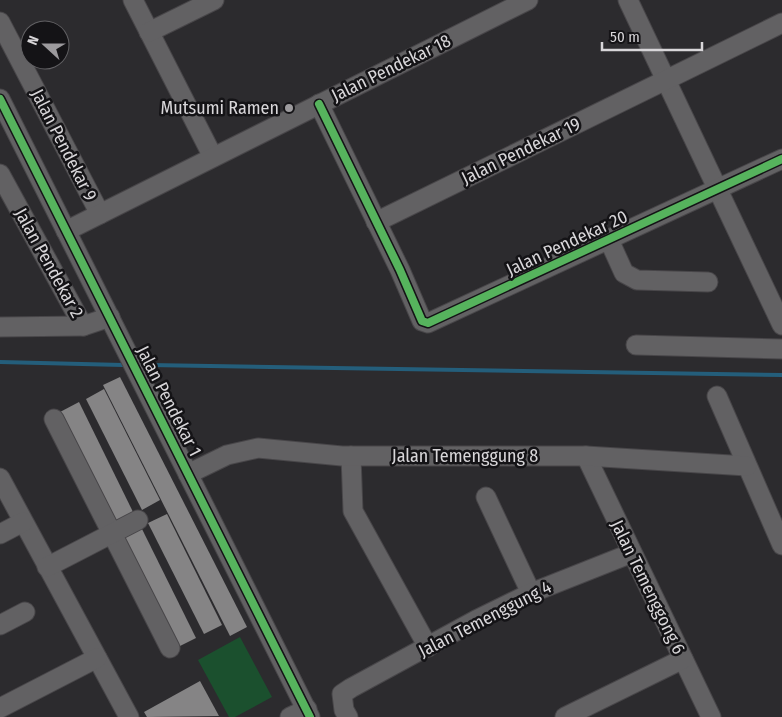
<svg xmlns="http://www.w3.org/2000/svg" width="782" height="717" font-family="'Fira Sans Condensed',sans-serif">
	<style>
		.green { fill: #1b502e }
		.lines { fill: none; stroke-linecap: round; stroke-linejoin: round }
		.stream { stroke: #245e7b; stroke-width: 4 }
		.building { fill: #858485 }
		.minor-casing { stroke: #484649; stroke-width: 21 }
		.minor { stroke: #626163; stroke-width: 19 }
		.cycleway-casing { stroke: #141316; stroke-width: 11 }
		.cycleway { stroke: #56b35d; stroke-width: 8 }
		.poi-dot { fill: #9c9a9d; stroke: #141316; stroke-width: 2 }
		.labels { text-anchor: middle; stroke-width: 5; stroke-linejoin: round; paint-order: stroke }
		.street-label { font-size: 18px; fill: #d8d6d9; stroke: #141316 }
		.poi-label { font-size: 18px; fill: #d8d6d9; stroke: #141316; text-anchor: end }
	</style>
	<rect width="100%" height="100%" fill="#2c2b2e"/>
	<!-- green -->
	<path class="green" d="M 240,637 L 272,697 L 235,717 L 229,717 L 198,660 Z"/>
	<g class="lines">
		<!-- stream -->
		<g class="stream">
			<path d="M 0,362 L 123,365"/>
			<path d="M 149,365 L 782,375"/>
		</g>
	</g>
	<!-- building -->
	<g class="building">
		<path d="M 120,377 L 247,627 L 230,636 L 103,385 Z"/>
		<path d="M 104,389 L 160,500 L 142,510 L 86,399 Z"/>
		<path d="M 79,402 L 134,514 L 116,523 L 60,412 Z"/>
		<path d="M 167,514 L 222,625 L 204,634 L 148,523 Z"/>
		<path d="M 141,527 L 196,638 L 178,647 L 123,536 Z"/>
		<path d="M 200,681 L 219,716 L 147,717 L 144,712 Z"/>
	</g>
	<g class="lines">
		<!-- minor casing -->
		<g class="minor-casing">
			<g id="minor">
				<path d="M 133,0 L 213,157"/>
				<path d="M 628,0 L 782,325"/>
				<path d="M 0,22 L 100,214"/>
				<path d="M 149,32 L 214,0"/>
				<path d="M 0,99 L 310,717"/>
				<path d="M 319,104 L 400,270 L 422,321 L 428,323 L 782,159"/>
				<path d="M 0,174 L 83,326"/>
				<path d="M 376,222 L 782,23"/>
				<path d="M 66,231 L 528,0"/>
				<path d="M 609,240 L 624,273 L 637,280 L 708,282"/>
				<path d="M 0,327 L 83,326 L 110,317"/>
				<path d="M 636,345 L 782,349"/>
				<path d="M 717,396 L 782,545"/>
				<path d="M 54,419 L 170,648"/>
				<path d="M 351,456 L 353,511 L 428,647"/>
				<path d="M 586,456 L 711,717"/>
				<path d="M 188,474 L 227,455 L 258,448 L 342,456 L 586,456 L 747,466"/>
				<path d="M 0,478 L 129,717"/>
				<path d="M 486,497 L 531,593"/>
				<path d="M 0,534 L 23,522"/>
				<path d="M 47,567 L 138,520"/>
				<path d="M 0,625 L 25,612"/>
				<path d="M 0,708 L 97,658"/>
				<path d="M 290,717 L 307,709"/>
				<path d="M 348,717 L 344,710 L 342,694 L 351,688 L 476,620 L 531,593 L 632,553"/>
				<path d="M 565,717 L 683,659"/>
			</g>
		</g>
		<!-- minor -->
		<use href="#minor" class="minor"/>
		<!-- cycleway casing -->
		<g class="cycleway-casing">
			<g id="cycleway">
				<path d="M 0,99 L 310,717"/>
				<path d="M 319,104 L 400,270 L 422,321 L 428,323 L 782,159"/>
			</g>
		</g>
		<!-- cycleway -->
		<use href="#cycleway" class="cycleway"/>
	</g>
	<!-- markers -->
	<circle class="poi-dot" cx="289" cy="108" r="5"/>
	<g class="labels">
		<!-- street labels -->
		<g class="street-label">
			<text transform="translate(391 68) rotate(-26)" y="6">Jalan Pendekar 18</text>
			<text transform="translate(64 145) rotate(63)" y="6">Jalan Pendekar 9</text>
			<text transform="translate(521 151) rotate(-26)" y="6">Jalan Pendekar 19</text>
			<text transform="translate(567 243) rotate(-25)" y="6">Jalan Pendekar 20</text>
			<text transform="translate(49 263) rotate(61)" y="6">Jalan Pendekar 2</text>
			<text transform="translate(169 401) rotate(63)" y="6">Jalan Pendekar 1</text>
			<text x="465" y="462">Jalan Temenggung 8</text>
			<text transform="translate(648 587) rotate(64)" y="6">Jalan Temenggong 6</text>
			<text transform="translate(485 619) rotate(-27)" y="6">Jalan Temenggung 4</text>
		</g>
		<!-- poi labels -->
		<g class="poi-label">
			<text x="279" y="114">Mutsumi Ramen</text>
		</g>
	</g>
	<!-- north arrow -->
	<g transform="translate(45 45) rotate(291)"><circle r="24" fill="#141316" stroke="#626164"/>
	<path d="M0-4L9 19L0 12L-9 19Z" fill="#9c9a9d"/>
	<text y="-8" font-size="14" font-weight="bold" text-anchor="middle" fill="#d8d6d9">N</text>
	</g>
	<!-- scale -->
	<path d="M602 42v8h100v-8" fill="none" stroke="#d8d6d9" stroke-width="2.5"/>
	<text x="610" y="42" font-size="15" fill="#d8d6d9" stroke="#141316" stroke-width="4" paint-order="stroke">50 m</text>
</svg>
